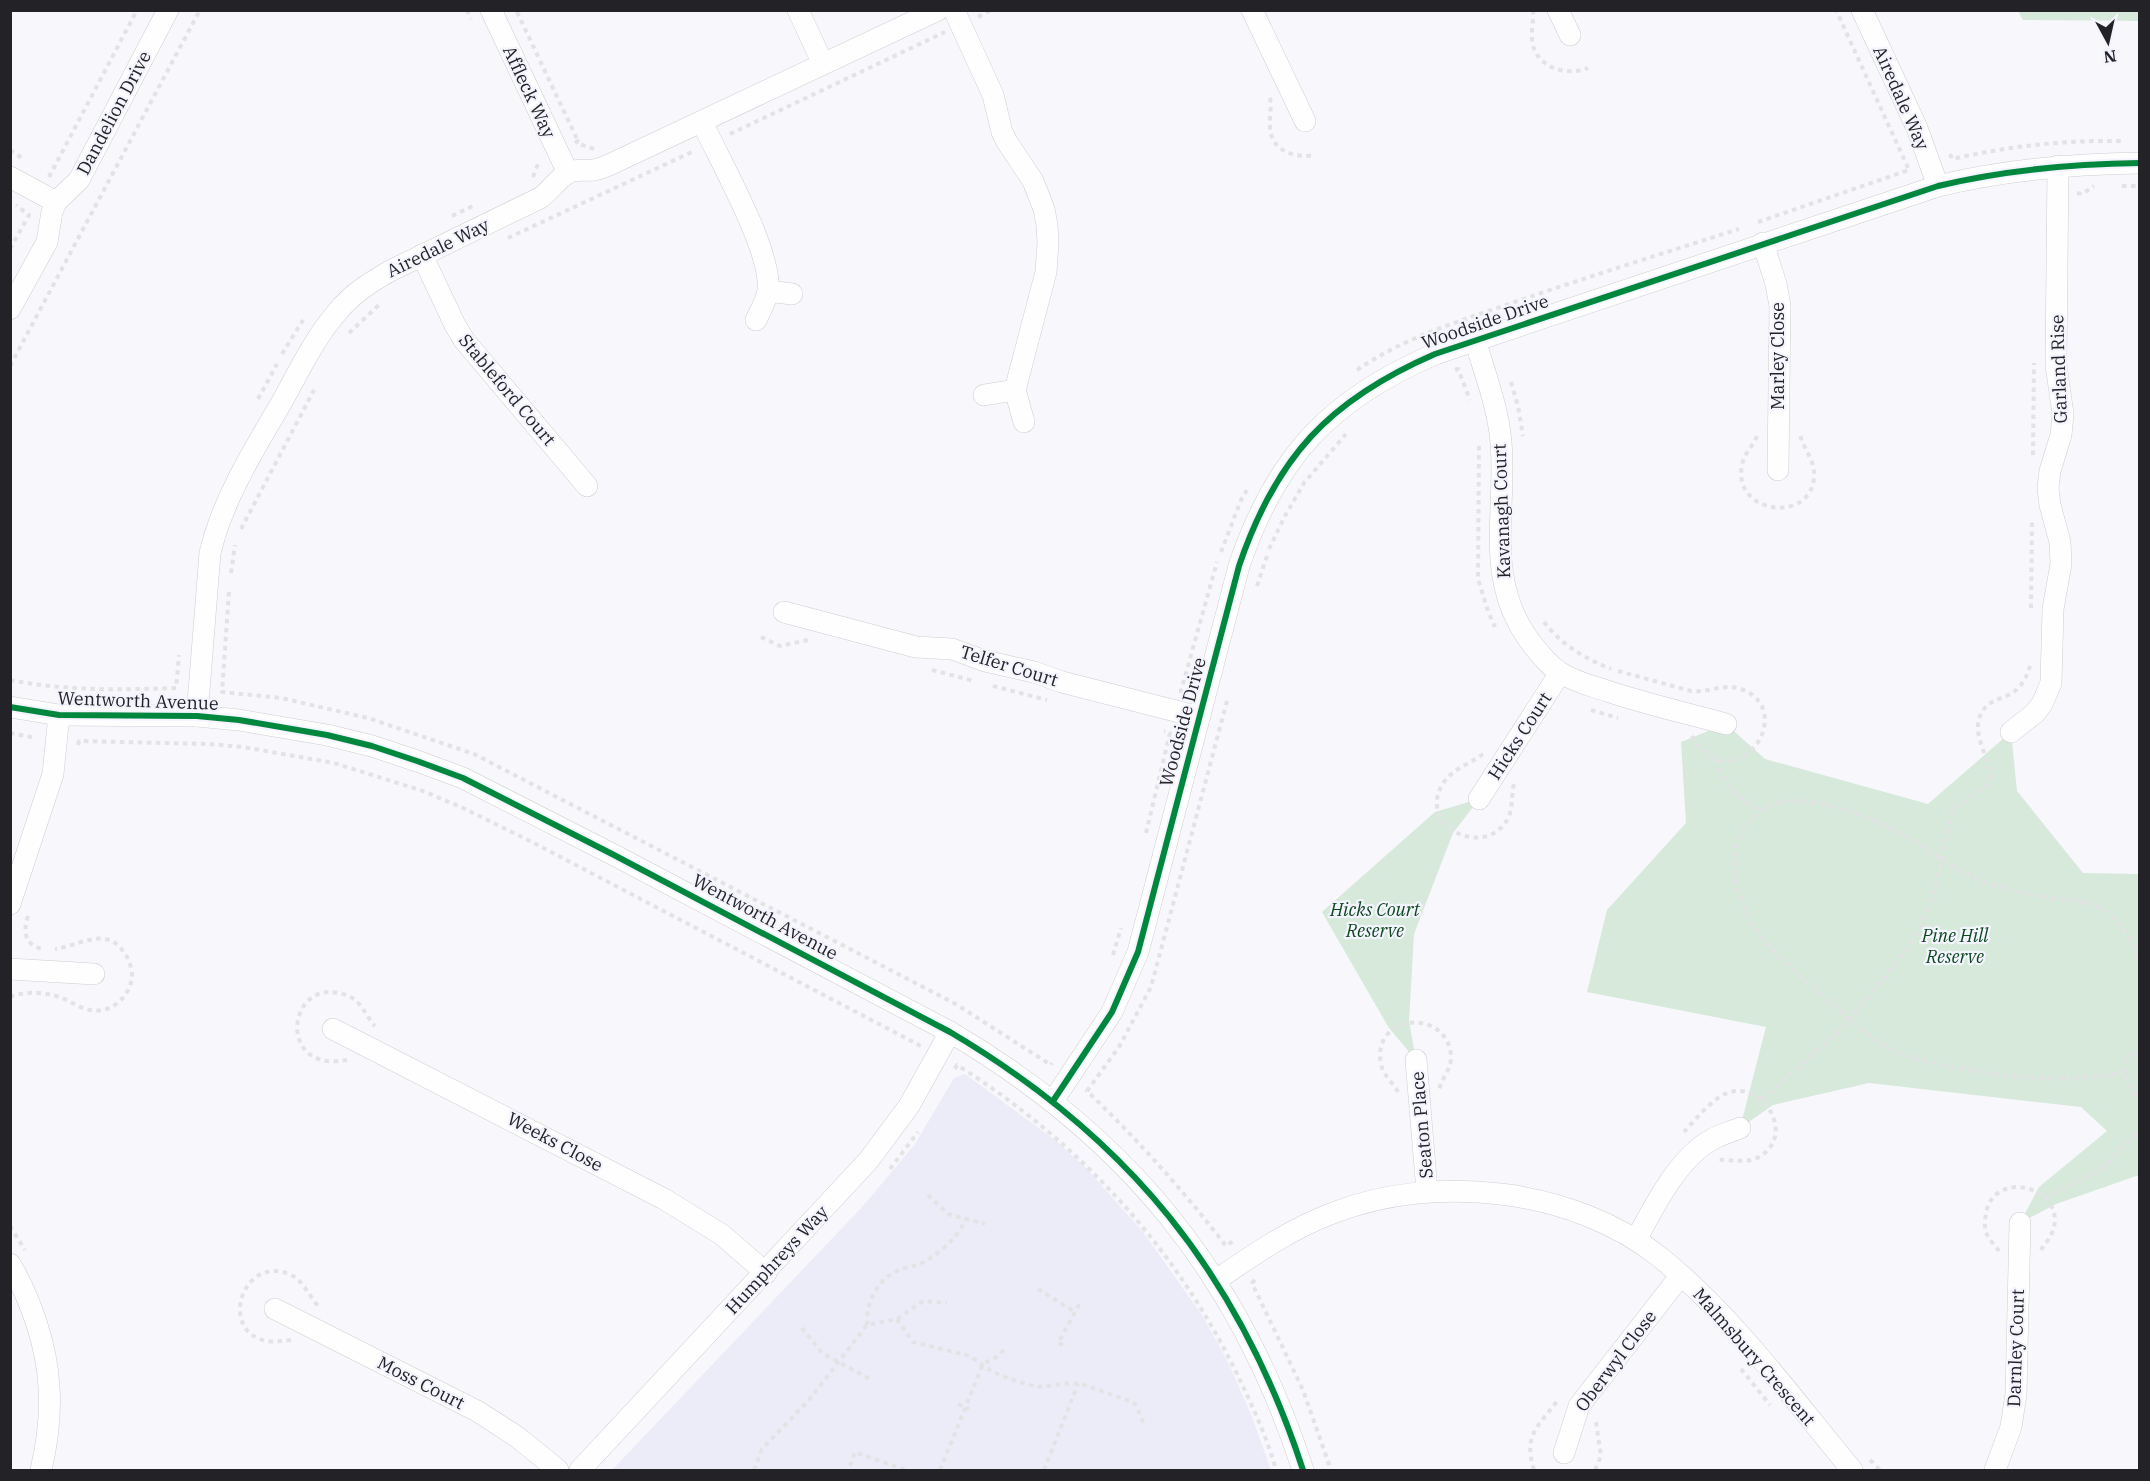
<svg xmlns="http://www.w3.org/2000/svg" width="2150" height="1481" font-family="'IBM Plex Serif',serif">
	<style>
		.built { fill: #ececf9 }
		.green { fill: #d6e9da }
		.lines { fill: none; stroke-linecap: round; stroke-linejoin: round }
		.minor-casing { stroke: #ceced2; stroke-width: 22 }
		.path { stroke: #e3e3e6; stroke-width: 4; stroke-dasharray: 4.5 4.5; stroke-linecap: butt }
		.minor { stroke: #fefeff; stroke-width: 21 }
		.cycleway-casing { stroke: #f4f4ff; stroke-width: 10 }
		.cycleway { stroke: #00873e; stroke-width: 6 }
		.labels { text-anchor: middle; stroke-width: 4.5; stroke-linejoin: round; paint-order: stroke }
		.street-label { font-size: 18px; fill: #232327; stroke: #f4f4ff }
		.park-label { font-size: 18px; font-style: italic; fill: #0d481d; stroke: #f4f4ff }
	</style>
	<rect width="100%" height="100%" fill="#f7f7fc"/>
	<!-- built -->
	<path class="built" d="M 965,1074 L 1055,1140 L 1087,1169 L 1143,1232 L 1202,1315 L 1229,1364 L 1252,1417 L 1271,1470 L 612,1470 L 863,1206 L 915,1144 L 954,1078 Z"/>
	<!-- green -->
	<g class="green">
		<path d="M 2018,11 L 2139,11 L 2139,21 L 2023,20 Z"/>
		<path d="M 1726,724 L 1765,759 L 1928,804 L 2011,732 L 2017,791 L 2083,873 L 2139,874 L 2139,1175 L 2056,1204 L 2020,1223 L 2039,1187 L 2107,1131 L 2081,1107 L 1869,1083 L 1773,1105 L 1740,1128 L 1766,1027 L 1587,992 L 1607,910 L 1686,823 L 1681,742 Z"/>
		<path d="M 1479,799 L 1453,833 L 1414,934 L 1409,1021 L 1416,1060 L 1389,1028 L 1322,912 L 1435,812 Z"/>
	</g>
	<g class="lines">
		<!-- minor casing -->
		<g class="minor-casing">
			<g id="minor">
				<path d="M 491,10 L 568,173"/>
				<path d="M 798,10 L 823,64"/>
				<path d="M 954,10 L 993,95 L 1002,132 L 1007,142 L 1033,181 L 1044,209 L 1047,225 L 1048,243 L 1046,272 L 1015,390 L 1024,422"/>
				<path d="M 1252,10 L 1305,121"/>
				<path d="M 1558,10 L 1570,35"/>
				<path d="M 1862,10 L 1917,128 L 1938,186"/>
				<path d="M 702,122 C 720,161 772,251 768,290 C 767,300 760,311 756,320"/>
				<path d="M 10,177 L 56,202"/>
				<path d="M 1763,243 L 1776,284 L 1780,306 L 1778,470"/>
				<path d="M 422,255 L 455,325 L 464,340 L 587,486"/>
				<path d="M 768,291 L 792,294"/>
				<path d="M 10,309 L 47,242 L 52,212 L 56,202 L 79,180 L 168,10"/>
				<path d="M 1475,340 C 1485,374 1498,407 1501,442 C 1507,513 1483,581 1532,644 C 1540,654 1549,666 1561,673 C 1575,682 1592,686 1607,691 C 1646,704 1686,713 1726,724"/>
				<path d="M 984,395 L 1015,390"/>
				<path d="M 784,612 L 916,647 L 952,649 L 985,661 L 1034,672 L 1062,682 L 1199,717"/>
				<path d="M 10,707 L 59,715 L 197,716 L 239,720 L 327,735 L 372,746 L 417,761 L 463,778 L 614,855 L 950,1032 C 1128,1137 1239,1274 1303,1470"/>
				<path d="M 197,716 L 210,553 C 223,498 255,448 283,400 C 300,369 315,337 339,310 C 353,293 371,282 390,271 L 540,198 C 551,191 558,177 570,172 C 578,169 586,171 594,170 C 599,169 604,167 609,165 L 938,10"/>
				<path d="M 2011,732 L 2035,713 L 2042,704 L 2051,683 L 2053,609 L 2061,564 L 2060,542 L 2050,505 L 2048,488 L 2050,471 L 2061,435 L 2063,414 L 2056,365 L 2058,166"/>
				<path d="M 1479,799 L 1560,673"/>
				<path d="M 10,904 L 53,774 L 59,715"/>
				<path d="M 10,969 L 94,974"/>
				<path d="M 333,1029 L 664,1199 L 721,1234 L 766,1273"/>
				<path d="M 1416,1060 L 1427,1191"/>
				<path d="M 1053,1101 L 1112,1012 L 1138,952 L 1239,566 C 1276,457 1329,400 1435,354 L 1938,186 C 2004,170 2071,164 2140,163"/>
				<path d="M 1636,1240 C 1653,1208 1679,1156 1713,1139 C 1721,1134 1731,1132 1740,1128"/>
				<path d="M 10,1264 C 31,1299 47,1347 49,1387 C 51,1415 47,1444 41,1470"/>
				<path d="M 1215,1281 C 1253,1255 1290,1229 1333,1213 C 1435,1173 1574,1188 1661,1258 C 1735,1318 1792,1398 1852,1470"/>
				<path d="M 275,1309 L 477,1411 L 516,1436 L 558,1470"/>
				<path d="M 1564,1453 L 1579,1406 L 1681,1275"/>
				<path d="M 580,1470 L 868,1161 L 909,1106 L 950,1032"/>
				<path d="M 1995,1470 L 2011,1427 L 2016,1394 L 2020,1223"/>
			</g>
		</g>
		<!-- path -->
		<g class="path">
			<path d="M 467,10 L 471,19"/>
			<path d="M 1533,10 C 1534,20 1531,30 1532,40 C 1535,67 1565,77 1588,68"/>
			<path d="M 517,12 L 578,141"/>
			<path d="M 978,17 L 991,10"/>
			<path d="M 1270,98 C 1272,107 1269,117 1270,126 C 1270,150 1294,159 1314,155"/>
			<path d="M 730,134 L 945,32"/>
			<path d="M 575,143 L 578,141 L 579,144 L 594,149"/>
			<path d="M 10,150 L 25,160"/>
			<path d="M 1950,154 L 1952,159 C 2009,146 2065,140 2124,141"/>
			<path d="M 49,177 L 137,10"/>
			<path d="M 533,177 L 539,161"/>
			<path d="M 2122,186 L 2140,186"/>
			<path d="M 2077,193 L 2082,194 L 2094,186"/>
			<path d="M 452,216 L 475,205"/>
			<path d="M 1758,222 L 1909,170 L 1836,10"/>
			<path d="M 508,238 L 694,151"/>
			<path d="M 10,249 L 29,215 L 16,205"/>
			<path d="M 349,333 L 381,303"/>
			<path d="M 282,354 L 303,320"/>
			<path d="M 10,366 L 200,10"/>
			<path d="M 1357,370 C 1402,339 1451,324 1503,306 C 1581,279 1661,254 1739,229"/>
			<path d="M 1455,370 L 1458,369 L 1470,400"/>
			<path d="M 1511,382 L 1518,406 L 1523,436"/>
			<path d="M 258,399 L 277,364"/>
			<path d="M 1757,436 C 1753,447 1744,453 1742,465 C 1732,514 1810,524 1814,478 C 1816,462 1804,450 1800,435"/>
			<path d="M 1479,446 L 1478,579 L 1488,611 L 1495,627"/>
			<path d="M 2033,455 L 2034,363"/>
			<path d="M 241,529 L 314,390"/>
			<path d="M 1269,549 L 1285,516 L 1304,483 L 1346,434"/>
			<path d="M 1221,552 L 1241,500 L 1247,490"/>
			<path d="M 231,573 L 235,545"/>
			<path d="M 1257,586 L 1267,556"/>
			<path d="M 229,592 L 222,692 L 281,698 L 368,718 L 474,754 L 954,1003 L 1051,1065 L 1052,1063"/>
			<path d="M 2031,608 L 2032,522"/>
			<path d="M 1544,622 C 1562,645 1584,658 1611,669"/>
			<path d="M 761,637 L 780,646 L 808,640"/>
			<path d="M 932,670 L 974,681"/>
			<path d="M 1618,671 L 1691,691 C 1708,693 1724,683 1741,689 C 1801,711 1734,805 1692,736"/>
			<path d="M 10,680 C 66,691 120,690 176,688 L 179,655"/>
			<path d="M 993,686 L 1047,700"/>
			<path d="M 1179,691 L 1181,691 L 1217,562"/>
			<path d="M 1227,701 L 1151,987 L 1119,1047 L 1087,1091 C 1137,1139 1183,1190 1226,1246 L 1235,1240"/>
			<path d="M 1591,710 L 1618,718"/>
			<path d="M 10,733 L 36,738"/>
			<path d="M 78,745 L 79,741 L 209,744 L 243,747 L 334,763 L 423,791 L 463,808 L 532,842 L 919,1045 L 918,1047"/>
			<path d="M 1483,754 C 1470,764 1450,770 1442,785 C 1417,828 1489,861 1509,816 C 1513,806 1511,795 1514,784"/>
			<path d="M 1716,759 C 1719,784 1740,797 1759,811"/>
			<path d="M 1146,833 L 1170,733 L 1164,731"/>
			<path d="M 28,916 C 23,932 24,944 42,949"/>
			<path d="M 1113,955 L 1121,928"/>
			<path d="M 10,997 C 24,991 42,992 56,996 C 68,999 78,1008 90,1010 C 111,1014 130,997 132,977 C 132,968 129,958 123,951 C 105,926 79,946 55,949"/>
			<path d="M 2140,1045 L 2128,1059 L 2124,1072 L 2140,1103"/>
			<path d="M 347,1060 C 338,1061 328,1063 319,1059 C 285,1048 293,994 328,992 C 337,992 348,994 355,1000 C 364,1007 367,1018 375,1026"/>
			<path d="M 955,1069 L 957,1065 C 1078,1141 1175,1246 1237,1374 C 1252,1405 1267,1437 1276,1470"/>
			<path d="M 2124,1072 C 2070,1084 2012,1078 1957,1068 C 1935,1064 1912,1059 1891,1049 C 1869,1038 1851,1020 1832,1004 C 1810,985 1786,966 1767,943 C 1742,914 1719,859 1746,826 C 1759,811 1770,801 1791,801 C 1830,800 1874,819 1908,837 C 1920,843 1930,852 1941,859 C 1953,867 1967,874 1980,880 C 2003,889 2028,894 2052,898 C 2068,901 2086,900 2100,908 C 2120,918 2134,943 2140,963"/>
			<path d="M 1398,1092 C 1393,1083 1383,1075 1381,1064 C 1371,1014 1446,1007 1451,1055 C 1452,1069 1442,1077 1439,1090"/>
			<path d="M 1762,1099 L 1842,1029 L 1910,945 L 1923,921 L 1934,892 L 1953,810 C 1962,799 1979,795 1987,784 C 1999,766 1967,737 1982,712 C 1994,691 2018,706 2030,666"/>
			<path d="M 1684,1132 C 1695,1120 1707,1105 1721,1096 C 1759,1073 1799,1134 1759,1157 C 1747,1164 1731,1159 1718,1160"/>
			<path d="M 890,1169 L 918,1132"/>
			<path d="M 928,1195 L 948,1214 L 985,1224"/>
			<path d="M 2045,1198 L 2102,1169 L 2140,1129"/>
			<path d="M 10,1226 L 25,1250"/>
			<path d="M 1999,1251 C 1995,1245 1988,1239 1986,1232 C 1984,1226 1985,1219 1986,1213 C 1994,1169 2063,1186 2054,1227 C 2052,1236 2045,1244 2040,1251"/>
			<path d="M 1255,1280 L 1252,1283 L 1303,1390 L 1331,1470"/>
			<path d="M 1038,1289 L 1075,1312"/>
			<path d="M 897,1319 L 913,1342 L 970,1356 L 991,1371 L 1010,1379 L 1037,1387 L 1072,1383 L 1081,1384 L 1132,1402 L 1136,1405 L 1145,1427"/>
			<path d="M 867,1325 C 866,1303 876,1281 897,1271 C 904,1267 913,1267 920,1264 C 939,1254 957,1239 966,1219"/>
			<path d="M 802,1328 L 822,1353 L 870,1379"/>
			<path d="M 291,1340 C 283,1341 275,1342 267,1341 C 218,1332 242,1255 289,1274 C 303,1279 309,1297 320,1308"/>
			<path d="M 1063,1345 L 1058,1343 L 1081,1301"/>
			<path d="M 1741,1369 L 1770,1405"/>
			<path d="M 958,1404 L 969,1409"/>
			<path d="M 1870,1460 L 1880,1470"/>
			<path d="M 850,1466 L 855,1452 L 906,1470"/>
			<path d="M 754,1470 L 762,1449 L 809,1400 L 867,1325 L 897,1319 L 923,1301 L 947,1303"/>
			<path d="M 940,1470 L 983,1364 L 996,1357 L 1005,1349"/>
			<path d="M 1044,1470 L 1078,1384"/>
			<path d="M 1534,1470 C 1523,1434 1538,1427 1558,1400"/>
			<path d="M 1595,1470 L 1601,1456 L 1596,1422"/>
		</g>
		<!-- minor -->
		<use href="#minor" class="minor"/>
		<!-- cycleway casing -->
		<g class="cycleway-casing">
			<g id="cycleway">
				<path d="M 10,707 L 59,715 L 197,716 L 239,720 L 327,735 L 372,746 L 417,761 L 463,778 L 614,855 L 950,1032 C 1128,1137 1239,1274 1303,1470"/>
				<path d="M 1053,1101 L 1112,1012 L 1138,952 L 1239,566 C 1276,457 1329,400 1435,354 L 1938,186 C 2004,170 2071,164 2140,163"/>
			</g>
		</g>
		<!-- cycleway -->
		<use href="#cycleway" class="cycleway"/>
	</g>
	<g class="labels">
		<!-- street labels -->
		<g class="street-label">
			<text transform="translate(529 92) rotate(65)" y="6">Affleck Way</text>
			<text transform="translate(1901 98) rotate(66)" y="6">Airedale Way</text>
			<text transform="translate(114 113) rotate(-62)" y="6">Dandelion Drive</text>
			<text transform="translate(438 248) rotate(-26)" y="6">Airedale Way</text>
			<text transform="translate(1485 322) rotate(-19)" y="6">Woodside Drive</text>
			<text transform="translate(1778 356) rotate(-90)" y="6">Marley Close</text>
			<text transform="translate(2059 369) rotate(-92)" y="6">Garland Rise</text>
			<text transform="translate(507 390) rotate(50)" y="6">Stableford Court</text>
			<text transform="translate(1502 511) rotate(-92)" y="6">Kavanagh Court</text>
			<text transform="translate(1009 666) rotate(17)" y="6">Telfer Court</text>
			<text transform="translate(138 701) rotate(2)" y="6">Wentworth Avenue</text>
			<text transform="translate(1183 722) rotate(-75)" y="6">Woodside Drive</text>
			<text transform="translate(1520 736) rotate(-57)" y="6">Hicks Court</text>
			<text transform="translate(765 917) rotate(28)" y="6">Wentworth Avenue</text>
			<text transform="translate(1422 1125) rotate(-95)" y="6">Seaton Place</text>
			<text transform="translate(555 1142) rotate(28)" y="6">Weeks Close</text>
			<text transform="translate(777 1260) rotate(-47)" y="6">Humphreys Way</text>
			<text transform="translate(2016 1348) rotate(-88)" y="6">Darnley Court</text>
			<text transform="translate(1754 1357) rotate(49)" y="6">Malmsbury Crescent</text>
			<text transform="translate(1616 1361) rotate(-53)" y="6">Oberwyl Close</text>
			<text transform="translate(421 1383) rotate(27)" y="6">Moss Court</text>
		</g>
		<!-- park labels -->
		<g class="park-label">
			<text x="1375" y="916">Hicks Court<tspan x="1375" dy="21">Reserve</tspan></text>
			<text x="1955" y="942">Pine Hill<tspan x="1955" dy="21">Reserve</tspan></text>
		</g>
	</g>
	<!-- border -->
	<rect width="2150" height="1481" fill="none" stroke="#232327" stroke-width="24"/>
	<!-- north arrow -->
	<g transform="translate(2108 42) rotate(172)" stroke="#f4f4ff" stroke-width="4.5" paint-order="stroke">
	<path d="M0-4.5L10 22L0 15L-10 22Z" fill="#232327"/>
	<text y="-9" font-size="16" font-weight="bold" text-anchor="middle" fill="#232327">N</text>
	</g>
</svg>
